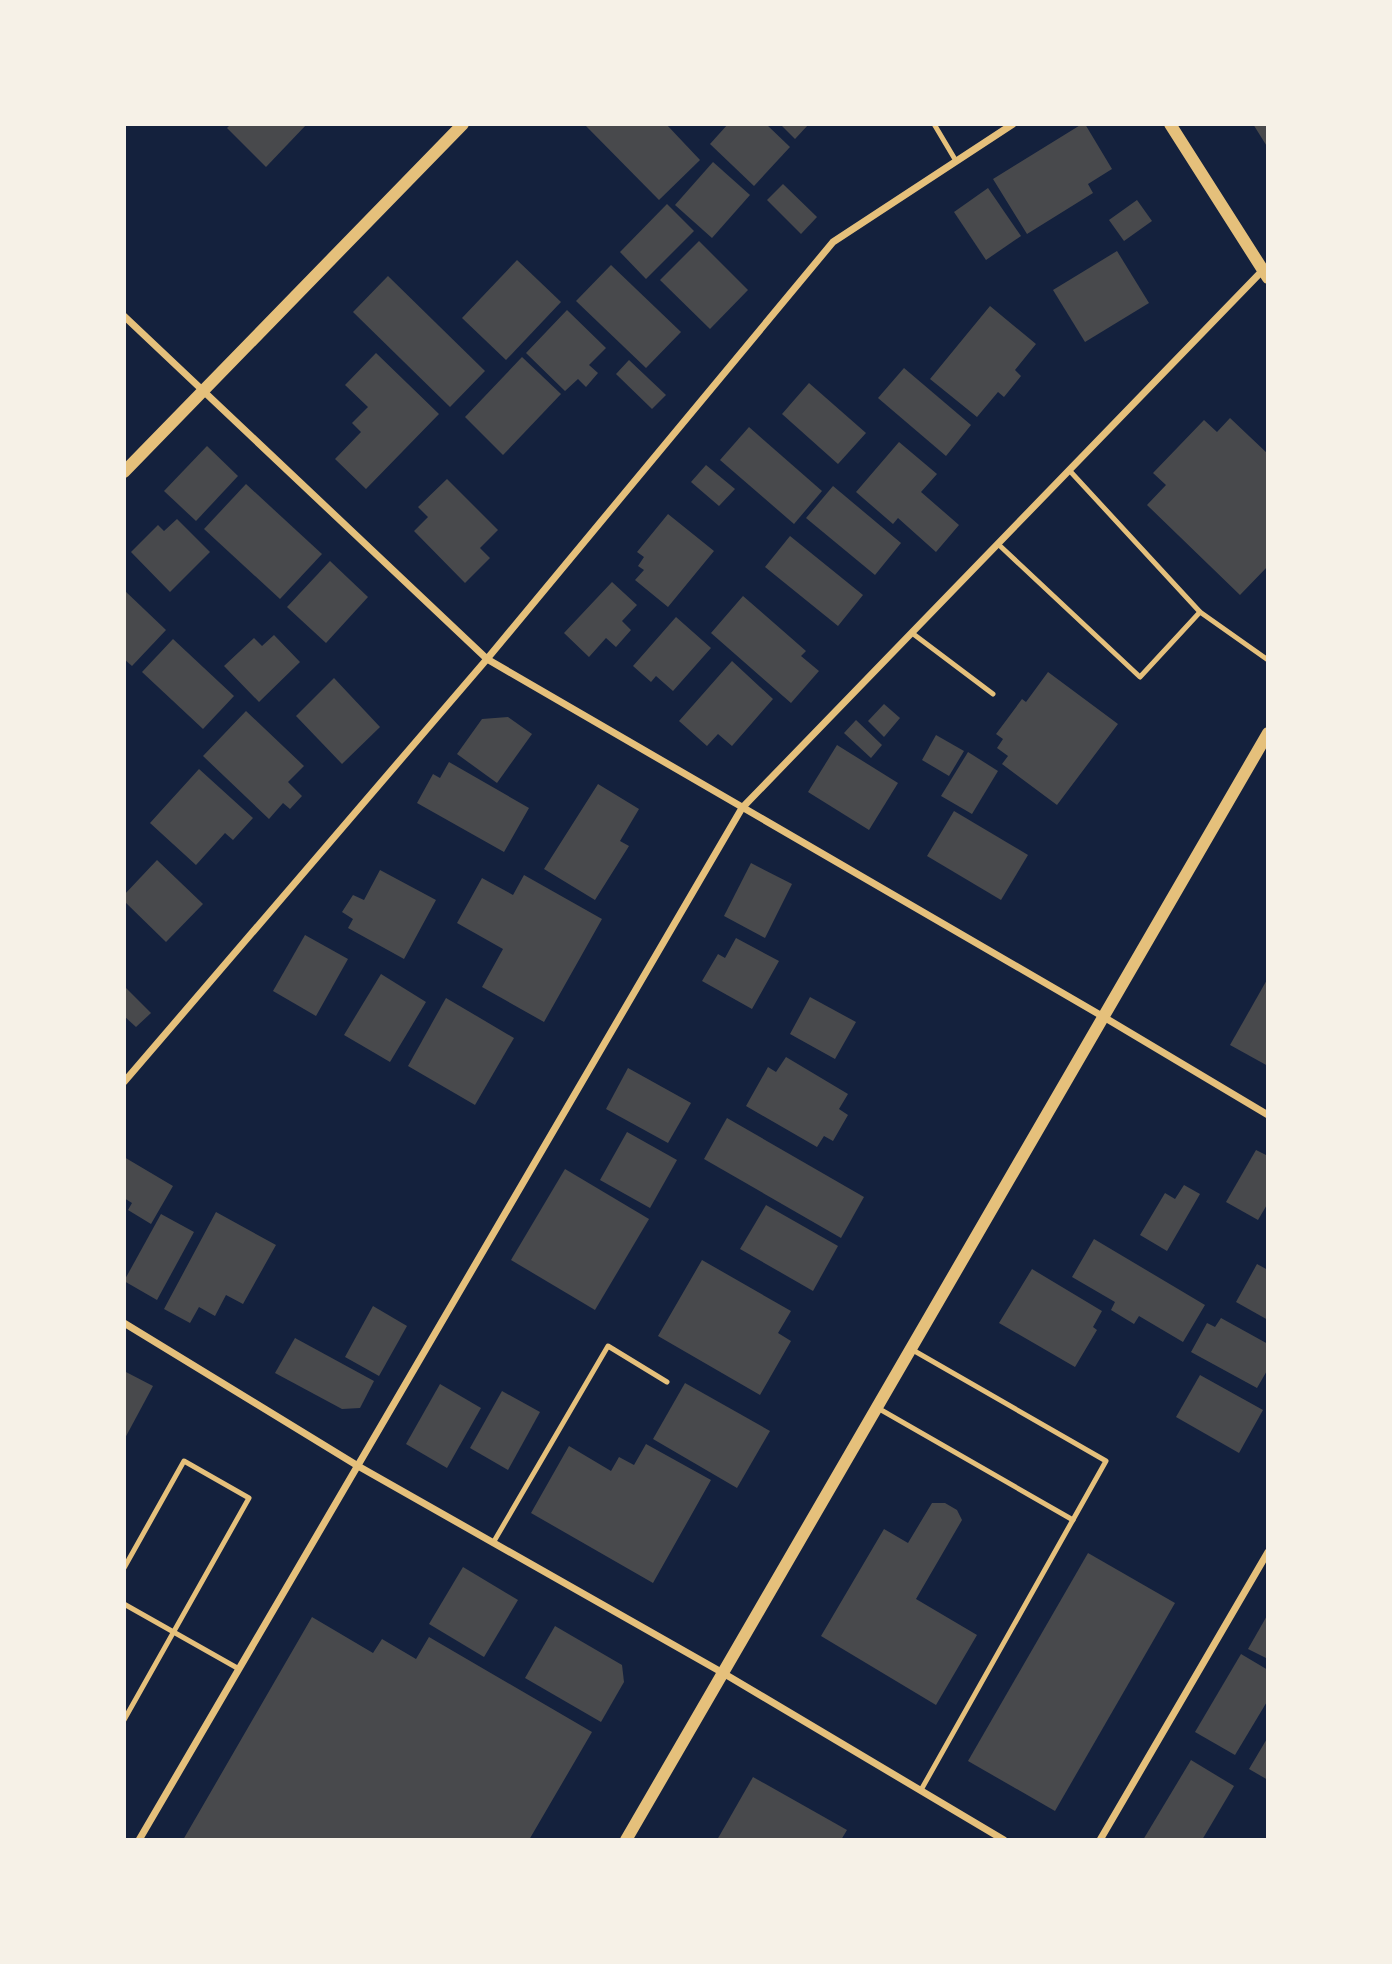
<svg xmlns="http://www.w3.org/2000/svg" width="1392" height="1964" font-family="'Titillium Web',sans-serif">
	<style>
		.building { fill: #48494c }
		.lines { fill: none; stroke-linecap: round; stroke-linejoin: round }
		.service { stroke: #e5c07b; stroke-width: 5 }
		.minor { stroke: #e5c07b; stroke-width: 7 }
		.tertiary { stroke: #e5c07b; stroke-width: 12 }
	</style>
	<rect width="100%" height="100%" fill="#14213d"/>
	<!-- building -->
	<g class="building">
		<path d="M 231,124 L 307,124 L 266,167 L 227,128 Z"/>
		<path d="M 584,124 L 666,124 L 700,160 L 659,200 Z"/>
		<path d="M 728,124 L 766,124 L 790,147 L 754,186 L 710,144 Z"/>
		<path d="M 780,124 L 809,124 L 795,139 Z"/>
		<path d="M 1082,124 L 1085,124 L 1112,169 L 1088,184 L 1093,193 L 1027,234 L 993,179 Z"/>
		<path d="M 1253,124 L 1268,124 L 1268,148 Z"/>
		<path d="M 713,162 L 750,195 L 712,238 L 675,205 Z"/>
		<path d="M 783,184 L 817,217 L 801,234 L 767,200 Z"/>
		<path d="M 988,188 L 1021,236 L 986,260 L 954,212 Z"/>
		<path d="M 1137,200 L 1152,221 L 1124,241 L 1109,220 Z"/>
		<path d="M 667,204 L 694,231 L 646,279 L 620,252 Z"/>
		<path d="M 699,241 L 748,290 L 710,329 L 660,280 Z"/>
		<path d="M 1117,251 L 1149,303 L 1085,342 L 1053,290 Z"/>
		<path d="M 517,260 L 561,302 L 506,360 L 462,318 Z"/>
		<path d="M 611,265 L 681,332 L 646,368 L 576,301 Z"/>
		<path d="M 388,276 L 485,371 L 450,407 L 353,312 Z"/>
		<path d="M 990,306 L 1036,344 L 1015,370 L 1021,376 L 1004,397 L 998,392 L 977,417 L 930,379 Z"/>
		<path d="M 567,310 L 606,348 L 589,365 L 598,373 L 586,387 L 578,379 L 565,391 L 526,353 Z"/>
		<path d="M 376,353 L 439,414 L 366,489 L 335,459 L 361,432 L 352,423 L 368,407 L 345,385 Z"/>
		<path d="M 522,357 L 561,394 L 503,455 L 465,417 Z"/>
		<path d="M 629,360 L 666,395 L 652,409 L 616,374 Z"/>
		<path d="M 904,368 L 971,425 L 946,456 L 878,398 Z"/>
		<path d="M 809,383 L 866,433 L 838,464 L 782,414 Z"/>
		<path d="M 1230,418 L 1268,454 L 1268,566 L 1240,595 L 1147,505 L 1166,485 L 1153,473 L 1204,420 L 1217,432 Z"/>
		<path d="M 749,427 L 822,491 L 794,524 L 720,460 Z"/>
		<path d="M 899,442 L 937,474 L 921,492 L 959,525 L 936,552 L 898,518 L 893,524 L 856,492 Z"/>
		<path d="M 207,446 L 238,476 L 196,521 L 164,491 Z"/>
		<path d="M 706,465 L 735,489 L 719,506 L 691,482 Z"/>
		<path d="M 447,479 L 498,530 L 480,548 L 490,558 L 465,583 L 414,531 L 428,517 L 418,507 Z"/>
		<path d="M 246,484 L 322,554 L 280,599 L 204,529 Z"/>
		<path d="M 833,486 L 901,543 L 875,575 L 806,518 Z"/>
		<path d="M 668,514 L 714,551 L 668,607 L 635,580 L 644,570 L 638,566 L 644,557 L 637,552 Z"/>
		<path d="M 177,519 L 210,552 L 170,592 L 131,552 L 158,525 L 164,531 Z"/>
		<path d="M 790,536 L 863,595 L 838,626 L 765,567 Z"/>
		<path d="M 330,561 L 368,597 L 326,643 L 287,607 Z"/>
		<path d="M 612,582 L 637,605 L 622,621 L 631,630 L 616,647 L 606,638 L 589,657 L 564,633 Z"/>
		<path d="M 124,590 L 166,630 L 132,666 L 124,659 Z"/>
		<path d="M 743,596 L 806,651 L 801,656 L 819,671 L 791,703 L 711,633 Z"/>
		<path d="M 676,617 L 711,648 L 673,691 L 656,676 L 651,682 L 633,666 Z"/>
		<path d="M 274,635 L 300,662 L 259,702 L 224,666 L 254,638 L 262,646 Z"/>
		<path d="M 173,639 L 234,696 L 203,729 L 142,672 Z"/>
		<path d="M 732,661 L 773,699 L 732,746 L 718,734 L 707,746 L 679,721 Z"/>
		<path d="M 1048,672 L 1118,724 L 1057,805 L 1002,764 L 1008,756 L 997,748 L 1003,739 L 996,734 L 1022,699 L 1026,702 Z"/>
		<path d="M 334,678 L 380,727 L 342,764 L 296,716 Z"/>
		<path d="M 884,704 L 900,718 L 884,737 L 868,721 Z"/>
		<path d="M 246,711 L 304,766 L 288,782 L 302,796 L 290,809 L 283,803 L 269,819 L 203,756 Z"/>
		<path d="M 508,717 L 532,734 L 497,783 L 457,754 L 482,719 Z"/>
		<path d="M 856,720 L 882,745 L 871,758 L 844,733 Z"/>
		<path d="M 936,735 L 964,751 L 949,776 L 922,760 Z"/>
		<path d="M 837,745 L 898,783 L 869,830 L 808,792 Z"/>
		<path d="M 968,752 L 998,771 L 972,814 L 941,796 Z"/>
		<path d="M 449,762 L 529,808 L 504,852 L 417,803 L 433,774 L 440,778 Z"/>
		<path d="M 199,769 L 253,818 L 233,840 L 225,833 L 196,865 L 150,823 Z"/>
		<path d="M 598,784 L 639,809 L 620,841 L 629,846 L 595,900 L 544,869 Z"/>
		<path d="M 954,811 L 1028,855 L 1001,900 L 927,856 Z"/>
		<path d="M 157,860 L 203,904 L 166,942 L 124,901 L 124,895 Z"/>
		<path d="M 751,863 L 792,884 L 765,938 L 724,916 Z"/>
		<path d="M 380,870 L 436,900 L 404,959 L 348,928 L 353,919 L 342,912 L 353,895 L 364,900 Z"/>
		<path d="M 524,875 L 602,919 L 544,1022 L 482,987 L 503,949 L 457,923 L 482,878 L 513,895 Z"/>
		<path d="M 305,935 L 348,959 L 316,1016 L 273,991 Z"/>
		<path d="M 736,938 L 779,961 L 752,1009 L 702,981 L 718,954 L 725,958 Z"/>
		<path d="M 381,974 L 426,1002 L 390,1062 L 344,1035 Z"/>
		<path d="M 1268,978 L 1268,1066 L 1230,1045 Z"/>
		<path d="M 124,986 L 151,1013 L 136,1027 L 124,1016 Z"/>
		<path d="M 810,997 L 856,1022 L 835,1059 L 790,1034 Z"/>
		<path d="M 446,998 L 514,1038 L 475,1105 L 408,1066 Z"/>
		<path d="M 786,1057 L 848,1094 L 839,1109 L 848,1115 L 833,1141 L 824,1136 L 817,1147 L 746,1106 L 768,1067 L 776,1072 Z"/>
		<path d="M 628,1068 L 691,1103 L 668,1143 L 606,1109 Z"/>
		<path d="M 727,1118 L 864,1197 L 841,1238 L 704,1159 Z"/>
		<path d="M 627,1132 L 677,1160 L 650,1208 L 600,1180 Z"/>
		<path d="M 1256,1150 L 1268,1156 L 1268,1203 L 1258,1220 L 1226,1202 Z"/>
		<path d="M 124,1157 L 173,1186 L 151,1224 L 128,1210 L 132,1203 L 124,1198 Z"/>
		<path d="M 565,1169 L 649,1219 L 595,1310 L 511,1260 Z"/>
		<path d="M 1184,1185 L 1200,1194 L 1167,1251 L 1140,1235 L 1165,1193 L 1175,1199 Z"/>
		<path d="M 766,1205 L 838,1246 L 813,1291 L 740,1249 Z"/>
		<path d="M 216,1212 L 276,1245 L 243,1304 L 226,1295 L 215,1316 L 199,1307 L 190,1323 L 164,1309 Z"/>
		<path d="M 161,1214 L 194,1232 L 157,1300 L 124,1281 Z"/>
		<path d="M 1094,1239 L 1205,1305 L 1183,1342 L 1139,1316 L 1134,1324 L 1111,1310 L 1115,1302 L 1072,1277 Z"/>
		<path d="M 702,1260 L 791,1311 L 778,1333 L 791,1341 L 760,1395 L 658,1336 Z"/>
		<path d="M 1257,1264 L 1268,1270 L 1268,1320 L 1236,1302 Z"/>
		<path d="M 1032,1269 L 1102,1311 L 1093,1327 L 1097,1330 L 1075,1367 L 999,1323 Z"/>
		<path d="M 373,1306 L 407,1326 L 379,1376 L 345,1357 Z"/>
		<path d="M 1221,1318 L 1268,1344 L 1268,1369 L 1257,1388 L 1191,1352 L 1207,1323 L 1215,1327 Z"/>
		<path d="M 295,1338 L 374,1381 L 360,1408 L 342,1409 L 275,1373 Z"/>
		<path d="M 124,1371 L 153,1386 L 124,1440 Z"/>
		<path d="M 1200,1375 L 1263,1410 L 1239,1453 L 1176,1417 Z"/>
		<path d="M 685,1383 L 770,1431 L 737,1488 L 653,1439 Z"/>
		<path d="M 440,1384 L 481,1408 L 447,1468 L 406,1444 Z"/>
		<path d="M 502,1391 L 540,1412 L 508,1470 L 470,1448 Z"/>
		<path d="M 646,1444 L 711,1480 L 653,1583 L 531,1513 L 569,1446 L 611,1471 L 619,1457 L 634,1465 Z"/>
		<path d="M 932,1503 L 945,1503 L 957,1510 L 962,1520 L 916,1599 L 977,1635 L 936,1705 L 821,1636 L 884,1529 L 908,1543 Z"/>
		<path d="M 1088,1553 L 1175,1603 L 1055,1811 L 968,1761 Z"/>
		<path d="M 463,1567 L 518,1600 L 484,1657 L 429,1624 Z"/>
		<path d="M 1268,1614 L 1268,1659 L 1248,1649 Z"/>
		<path d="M 312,1617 L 373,1653 L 382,1639 L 416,1659 L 429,1637 L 592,1732 L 529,1840 L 183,1840 Z"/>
		<path d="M 555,1626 L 622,1665 L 624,1682 L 601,1722 L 525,1678 Z"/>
		<path d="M 1241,1654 L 1268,1670 L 1268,1700 L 1235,1755 L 1195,1732 Z"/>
		<path d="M 1268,1737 L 1268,1780 L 1249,1769 Z"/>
		<path d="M 1191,1760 L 1234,1786 L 1202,1840 L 1143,1840 Z"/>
		<path d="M 753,1777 L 847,1830 L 841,1840 L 717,1840 Z"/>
	</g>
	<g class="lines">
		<!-- service -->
		<g class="service">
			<path d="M 934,124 L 956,161"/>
			<path d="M 1069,470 L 1200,612 L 1268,660"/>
			<path d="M 998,544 L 1140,677 L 1200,612"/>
			<path d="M 912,633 L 993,694"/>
			<path d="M 911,1349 L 1106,1461 L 921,1790"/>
			<path d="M 876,1407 L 1073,1520"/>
			<path d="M 493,1543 L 608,1346 L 667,1382"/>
			<path d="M 124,1568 L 184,1461 L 249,1498 L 124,1720"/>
			<path d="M 124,1604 L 239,1669"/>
		</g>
		<!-- minor -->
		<g class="minor">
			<path d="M 124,316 L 487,659 L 1102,1016 L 1268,1115"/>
			<path d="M 124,1082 L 487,659 L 833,242 L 1013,124"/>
			<path d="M 124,1323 L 358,1466 L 723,1673 L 1004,1840"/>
			<path d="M 139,1840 L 742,808 L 1264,269"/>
			<path d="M 1100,1840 L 1268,1552"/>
		</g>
		<!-- tertiary -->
		<g class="tertiary">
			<path d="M 1170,124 L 1268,278"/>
			<path d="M 124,472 L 463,124"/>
			<path d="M 626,1840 L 1268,733"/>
		</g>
	</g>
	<!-- border -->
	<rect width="1392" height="1964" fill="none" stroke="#f6f1e7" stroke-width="252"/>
</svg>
